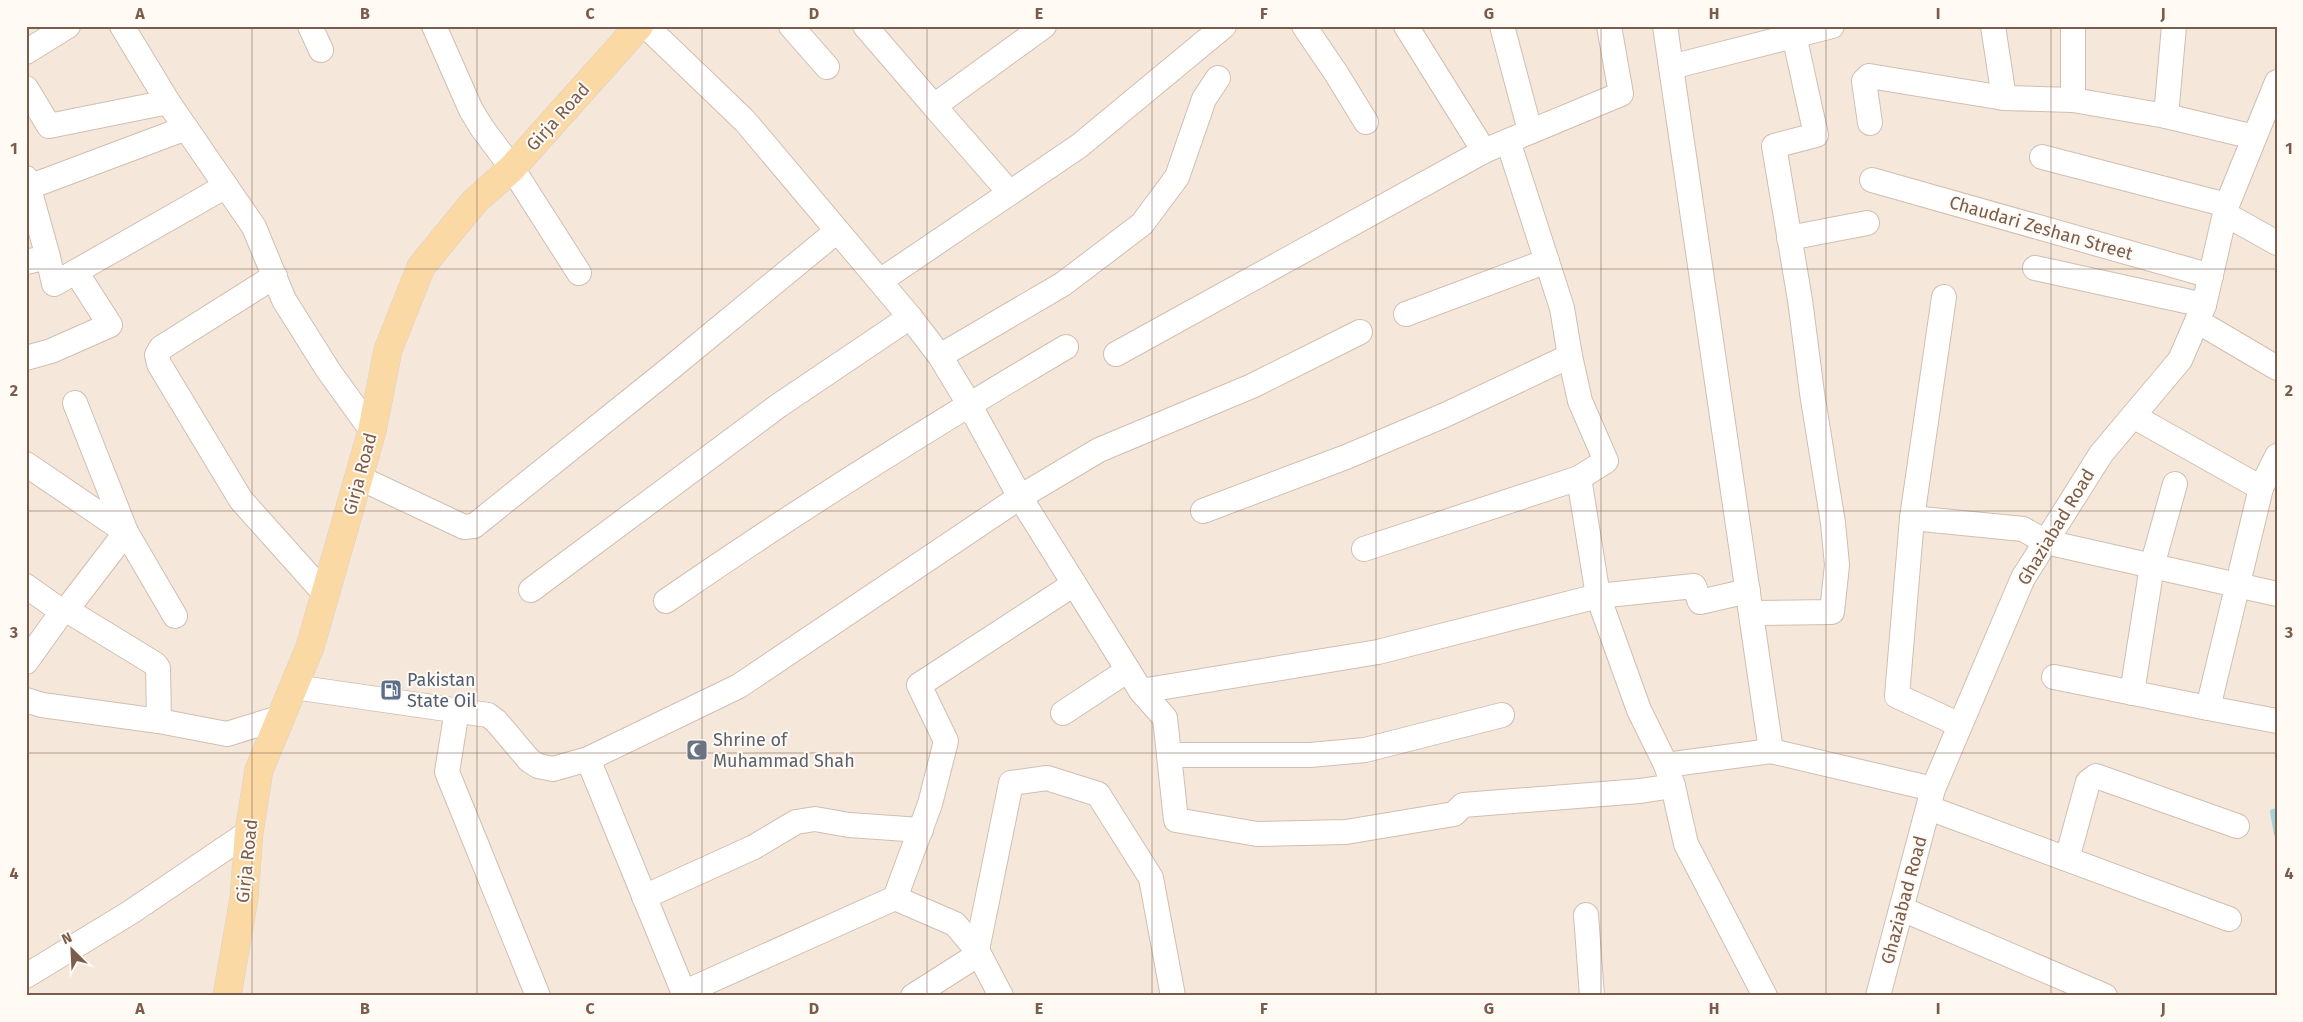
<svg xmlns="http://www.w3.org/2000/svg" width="2303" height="1022" font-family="'Fira Sans',sans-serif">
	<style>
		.residential { fill: #f5e8da }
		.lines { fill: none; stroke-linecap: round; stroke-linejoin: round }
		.stream { stroke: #a5d3da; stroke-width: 6 }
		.minor-casing { stroke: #d1beb0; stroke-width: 26 }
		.major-casing { stroke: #dad1cd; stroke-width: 29 }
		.minor { stroke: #fff; stroke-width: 24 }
		.major { stroke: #fbd9a5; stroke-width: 28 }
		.grid { fill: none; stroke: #7a5c4d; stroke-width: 1; stroke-opacity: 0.55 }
		.labels { text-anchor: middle; stroke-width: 4; stroke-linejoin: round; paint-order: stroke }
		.street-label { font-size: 18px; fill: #7a5c4d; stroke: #fffaf3 }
		.service-label { font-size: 18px; fill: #4e5e75; stroke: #fffaf3; text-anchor: start }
		.worship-label { font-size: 18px; fill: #5b616d; stroke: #fffaf3; text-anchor: start }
		.neatline { fill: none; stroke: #7a5c4d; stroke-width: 2 }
		.grid-label { font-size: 16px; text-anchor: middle; font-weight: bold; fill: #7a5c4d }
	</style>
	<rect width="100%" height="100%" fill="#fdf6ec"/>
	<!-- residential -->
	<rect class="residential" x="26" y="26" width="2251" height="970"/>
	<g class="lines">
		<!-- stream -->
		<path class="stream" d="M 2277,811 L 2273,812 L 2277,834"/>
		<!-- minor casing -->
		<g class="minor-casing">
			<g id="minor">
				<path d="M 122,26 L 168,102 L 254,227 L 284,300 L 328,370 L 372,431"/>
				<path d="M 310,26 L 321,50"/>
				<path d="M 434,26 L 471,110 L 482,128 L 512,168 L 579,273"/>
				<path d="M 646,26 L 745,121 L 910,317 L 940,356 L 969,404 L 1020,497 L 1141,691 L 1378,652 L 1598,596 L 1694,586 L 1700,602 L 1748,591"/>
				<path d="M 791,26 L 827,67"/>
				<path d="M 865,26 L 934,106 L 1044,26"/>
				<path d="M 1304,26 L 1336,73 L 1366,122"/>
				<path d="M 1406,26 L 1484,151 L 1621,94 L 1609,26"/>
				<path d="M 1502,26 L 1530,131"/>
				<path d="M 1665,26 L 1771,751 L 1933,789"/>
				<path d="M 1993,26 L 2004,98"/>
				<path d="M 26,52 L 68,26"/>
				<path d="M 1671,67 L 1832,26"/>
				<path d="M 26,88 L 49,126 L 168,102"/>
				<path d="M 2073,100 L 2073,26"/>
				<path d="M 934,106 L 1010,193"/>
				<path d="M 2166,116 L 2174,26"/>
				<path d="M 1870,123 L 1864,81 L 1869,76 L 2004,98 L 2073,100 L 2166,116 L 2254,137"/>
				<path d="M 1508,141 L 1562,308 L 1570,356 L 1580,401 L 1606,461 L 1579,478 L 1598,596 L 1639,710 L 1666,765 L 1771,751"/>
				<path d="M 2042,157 L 2227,205"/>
				<path d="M 26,178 L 48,257 L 26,262"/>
				<path d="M 1872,180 L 2211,276"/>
				<path d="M 29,187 L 186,128"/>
				<path d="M 2225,214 L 2277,243"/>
				<path d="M 1789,238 L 1867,223"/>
				<path d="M 48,257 L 54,284 L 226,186"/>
				<path d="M 2035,268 L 2204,305"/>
				<path d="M 275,276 L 161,348 L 157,355 L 159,364 L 241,500 L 326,595"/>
				<path d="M 880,281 L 1079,146 L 1224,26"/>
				<path d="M 1406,314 L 1547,261"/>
				<path d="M 2197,321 L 2277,368"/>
				<path d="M 1116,354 L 1484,151"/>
				<path d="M 940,356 L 1063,284 L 1142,224 L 1177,177 L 1204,99 L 1218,78"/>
				<path d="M 26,358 L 51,351 L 110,325 L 76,272"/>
				<path d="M 75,403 L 126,532 L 175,616"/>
				<path d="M 2133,416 L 2261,488"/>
				<path d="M 26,464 L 126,532 L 64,613 L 59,616 L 26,662"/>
				<path d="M 360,478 L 464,527 L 474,526 L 667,371 L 837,231"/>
				<path d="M 1203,511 L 1346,457 L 1445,415 L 1570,356"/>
				<path d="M 1912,518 L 1944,297"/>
				<path d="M 1364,549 L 1579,478"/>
				<path d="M 26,586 L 64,613 L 70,612 L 155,664 L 158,668 L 159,721"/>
				<path d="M 531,590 L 778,406 L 910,317"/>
				<path d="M 666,601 C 796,511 930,427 1066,347"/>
				<path d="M 1751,613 L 1832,612 L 1837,565 L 1833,523 L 1812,393 L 1800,300 L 1774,146 L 1816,135 L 1794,35"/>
				<path d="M 2054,677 L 2208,708 L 2261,488 L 2277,456"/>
				<path d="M 294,687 L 488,715 L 496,721 L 529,760 L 538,766 L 553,769 L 588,759 L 739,686 L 1020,497 L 1099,450 L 1252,386 L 1360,332"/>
				<path d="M 1141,691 L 1165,718 L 1176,820 L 1257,834 L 1346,832 L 1454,814 L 1463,805 L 1640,791 L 1673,786 L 1666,765"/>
				<path d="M 2132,693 L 2152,566 L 2175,484"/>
				<path d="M 26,700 L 42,705 L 159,721 L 227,734 L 282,717"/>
				<path d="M 2208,708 L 2277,721"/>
				<path d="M 457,710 L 447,772 L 538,996"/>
				<path d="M 1063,713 L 1128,670"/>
				<path d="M 1960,725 L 1897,696 L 1912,518 L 2023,529 L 2046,542 L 2277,594"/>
				<path d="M 1169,755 L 1310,755 L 1365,750 L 1502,715"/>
				<path d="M 588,759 L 685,996"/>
				<path d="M 1673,786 L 1686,844 L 1765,996"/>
				<path d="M 1929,808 L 2229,919"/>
				<path d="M 2067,859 L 2088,782 L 2096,776 L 2237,826"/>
				<path d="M 644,897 L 754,847 L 796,822 L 815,819 L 849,825 L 921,830"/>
				<path d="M 895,898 L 955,924 L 977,950 L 1001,996"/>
				<path d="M 1902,909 L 2105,996"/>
				<path d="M 1586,915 L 1592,996"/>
				<path d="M 977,950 L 1011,783 L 1047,778 L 1098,794 L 1151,878 L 1173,996"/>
				<path d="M 26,976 L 131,912 L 249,832"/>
				<path d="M 683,993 L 895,898 L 930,804 L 946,741 L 919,685 L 1074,584"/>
				<path d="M 913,996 L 979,954"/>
				<path d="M 1878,996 L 1933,789 L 2023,578 L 2101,454 L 2180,360 L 2204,305 L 2227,205 L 2277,82"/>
			</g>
		</g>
		<!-- major casing -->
		<g class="major-casing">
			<path id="major" d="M 227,996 L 244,898 L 249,832 L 259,770 L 310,647 L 372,431 L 388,350 L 421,267 L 474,202 L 512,168 L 639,26"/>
		</g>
		<!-- minor -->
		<use href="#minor" class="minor"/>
		<!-- major -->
		<use href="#major" class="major"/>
	</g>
	<!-- grid -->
	<path class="grid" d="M 252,26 L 252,996M 477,26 L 477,996M 702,26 L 702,996M 927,26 L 927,996M 1152,26 L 1152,996M 1376,26 L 1376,996M 1601,26 L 1601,996M 1826,26 L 1826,996M 2051,26 L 2051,996M 26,269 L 2277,269M 26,511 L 2277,511M 26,753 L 2277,753"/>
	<!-- icons -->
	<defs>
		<g id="fuel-square" transform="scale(1.125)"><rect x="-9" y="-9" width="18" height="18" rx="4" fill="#5c6f8a" stroke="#fffaf3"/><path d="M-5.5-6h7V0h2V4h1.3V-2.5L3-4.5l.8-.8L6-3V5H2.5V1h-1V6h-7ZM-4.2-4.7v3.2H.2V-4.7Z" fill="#fff"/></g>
		<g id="mosque-square" transform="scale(1.125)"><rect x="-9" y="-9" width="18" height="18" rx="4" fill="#6b7280" stroke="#fffaf3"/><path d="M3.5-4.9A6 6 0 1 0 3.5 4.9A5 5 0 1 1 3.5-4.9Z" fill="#fff"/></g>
	</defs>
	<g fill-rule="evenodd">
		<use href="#fuel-square" x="391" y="690"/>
		<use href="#mosque-square" x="697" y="750"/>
	</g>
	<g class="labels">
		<!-- street labels -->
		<g class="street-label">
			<text transform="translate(558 117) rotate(-48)" y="6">Girja Road</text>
			<text transform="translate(2041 228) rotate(16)" y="6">Chaudari Zeshan Street</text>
			<text transform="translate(360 474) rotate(-75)" y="6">Girja Road</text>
			<text transform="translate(2056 527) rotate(-59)" y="6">Ghaziabad Road</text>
			<text transform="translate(247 861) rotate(-84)" y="6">Girja Road</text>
			<text transform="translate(1904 900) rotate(-75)" y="6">Ghaziabad Road</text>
		</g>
		<!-- service labels -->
		<g class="service-label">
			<text x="407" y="686">Pakistan<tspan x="407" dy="21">State Oil</tspan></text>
		</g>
		<!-- worship labels -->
		<g class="worship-label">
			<text x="713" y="746">Shrine of<tspan x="713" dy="21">Muhammad Shah</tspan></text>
		</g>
	</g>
	<!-- border -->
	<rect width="2303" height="1022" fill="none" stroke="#fffaf3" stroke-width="55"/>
	<!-- north arrow -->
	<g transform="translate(72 950) rotate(336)" stroke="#fffaf3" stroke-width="4" paint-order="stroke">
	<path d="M0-4L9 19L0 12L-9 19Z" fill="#7a5c4d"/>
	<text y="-8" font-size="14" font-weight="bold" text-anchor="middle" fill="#7a5c4d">N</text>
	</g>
	<rect x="28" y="28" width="2248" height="966" class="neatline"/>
	<g class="grid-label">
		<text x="140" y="19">A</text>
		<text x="365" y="19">B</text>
		<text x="590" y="19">C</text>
		<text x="814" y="19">D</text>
		<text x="1039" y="19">E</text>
		<text x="1264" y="19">F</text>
		<text x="1489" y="19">G</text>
		<text x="1714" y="19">H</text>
		<text x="1938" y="19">I</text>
		<text x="2163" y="19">J</text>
		<text x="14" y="154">1</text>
		<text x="2289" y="154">1</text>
		<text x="14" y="396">2</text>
		<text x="2289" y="396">2</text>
		<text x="14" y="638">3</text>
		<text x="2289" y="638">3</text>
		<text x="14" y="879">4</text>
		<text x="2289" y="879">4</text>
		<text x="140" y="1014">A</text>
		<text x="365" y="1014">B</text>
		<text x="590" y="1014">C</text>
		<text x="814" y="1014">D</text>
		<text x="1039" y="1014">E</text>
		<text x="1264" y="1014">F</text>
		<text x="1489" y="1014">G</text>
		<text x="1714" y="1014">H</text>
		<text x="1938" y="1014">I</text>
		<text x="2163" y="1014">J</text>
	</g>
</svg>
